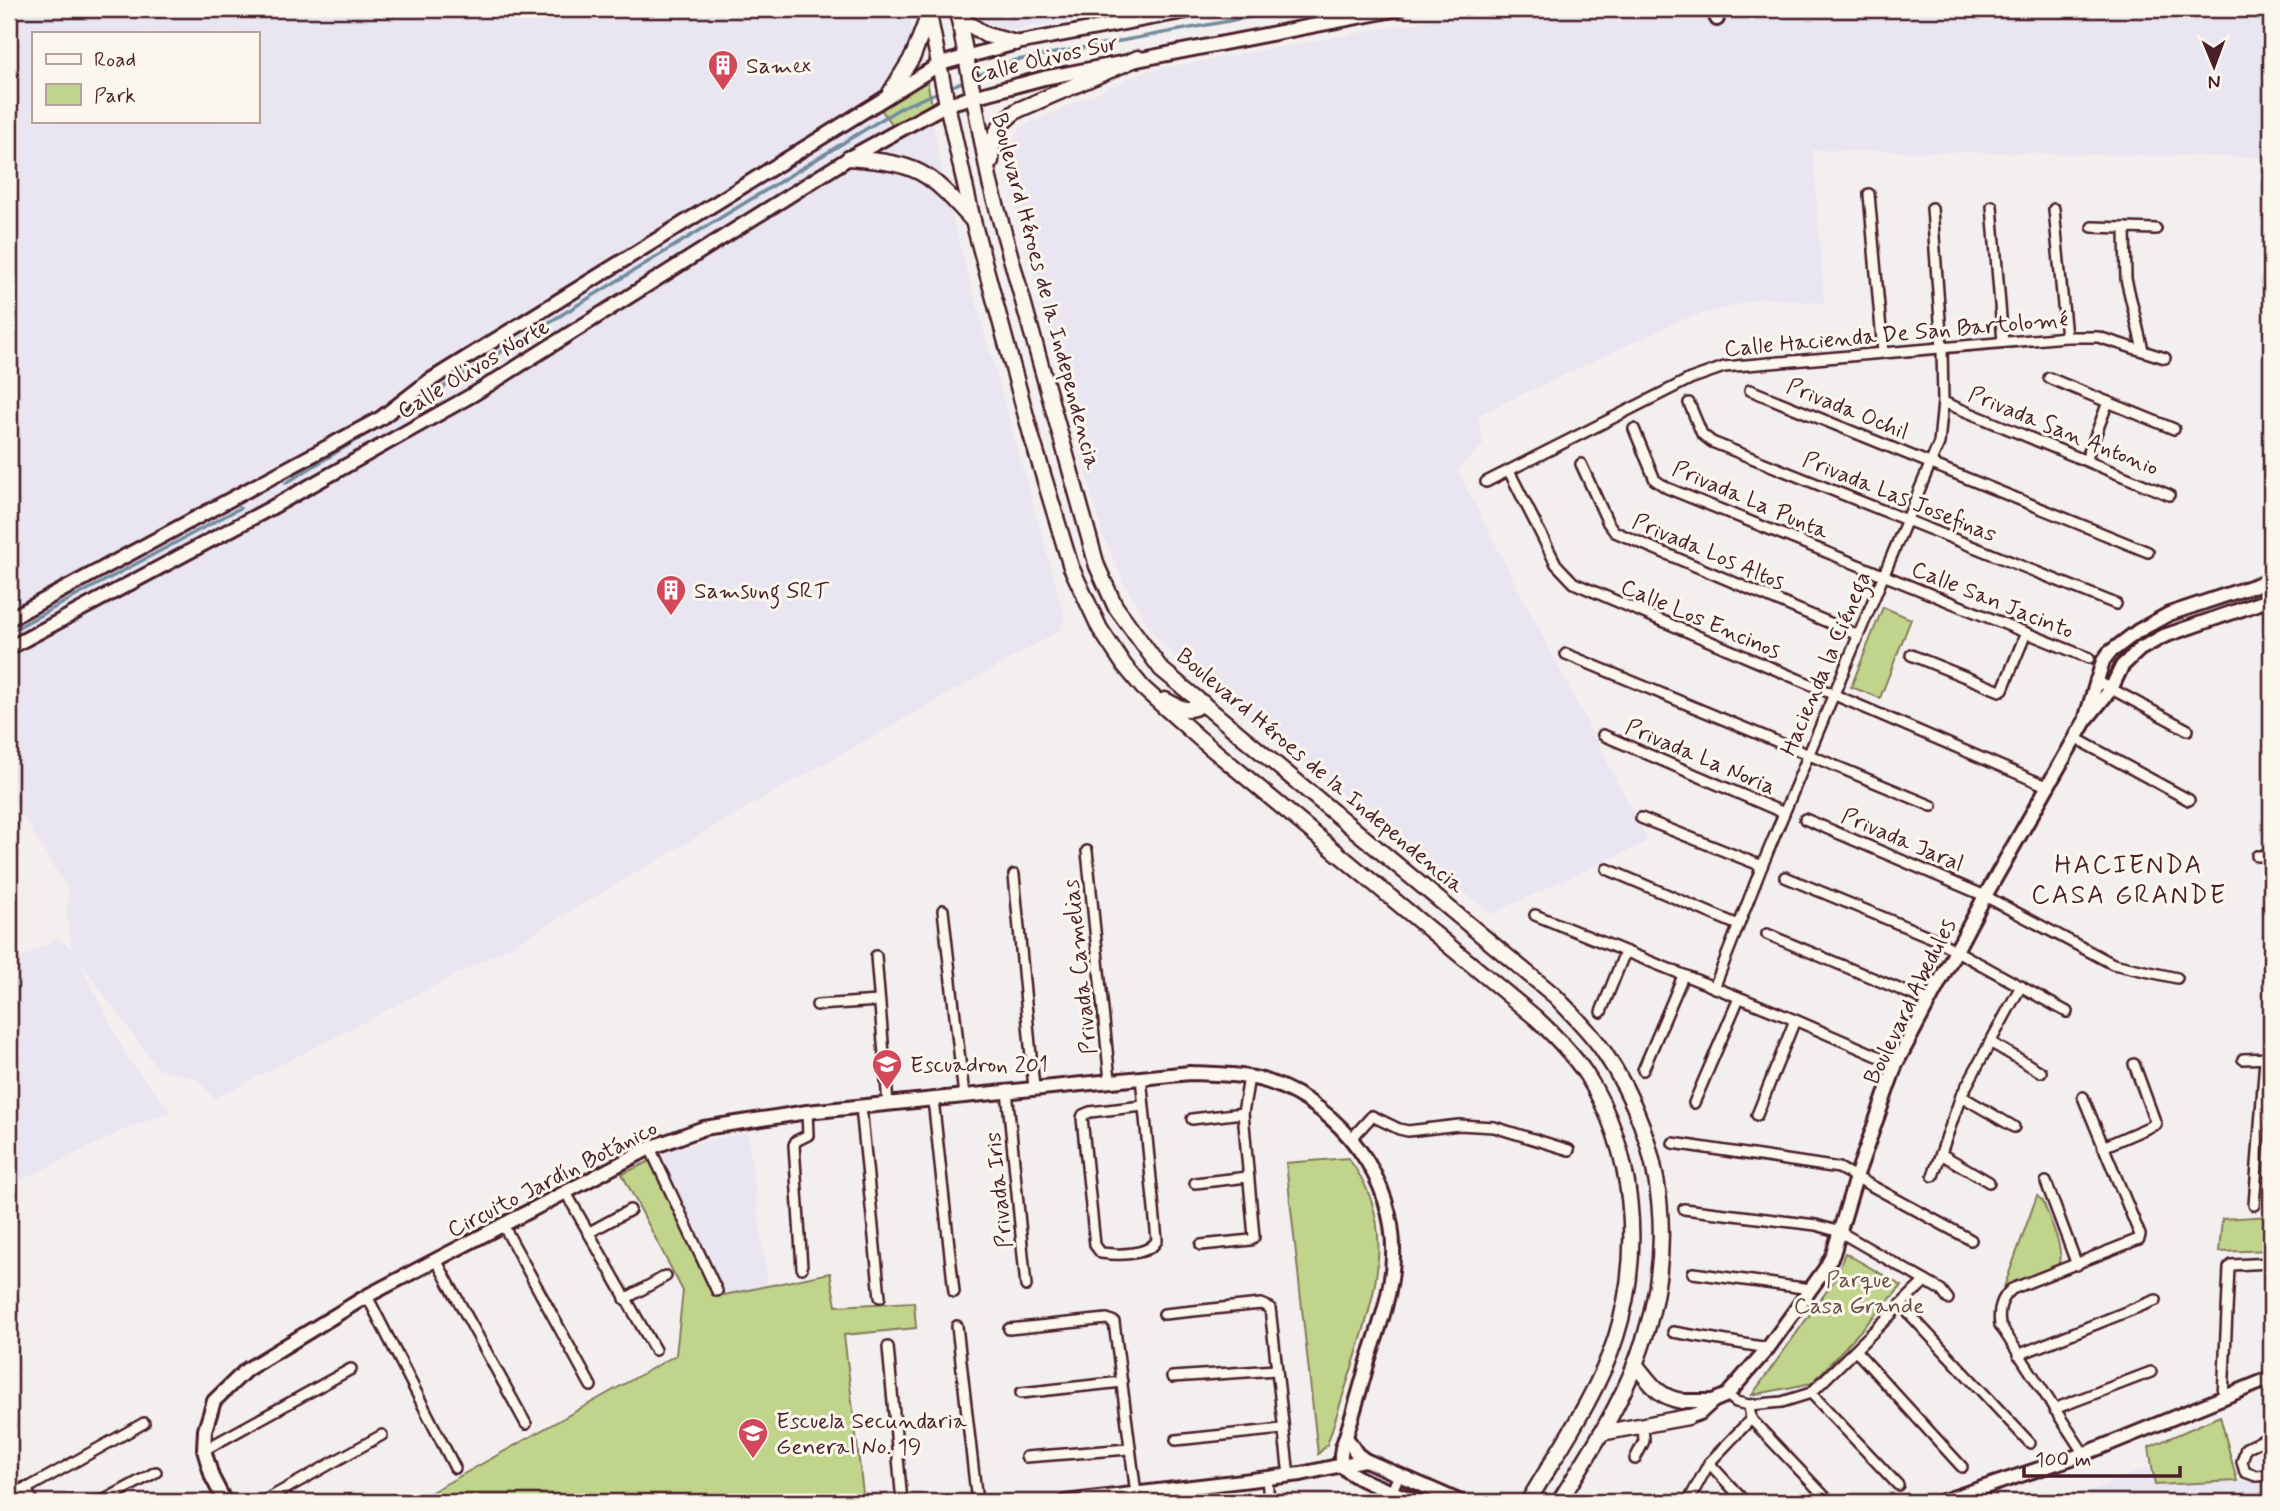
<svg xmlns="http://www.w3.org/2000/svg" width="2280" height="1511" font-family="Mynerve,sans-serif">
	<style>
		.built { fill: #e9e5f1; fill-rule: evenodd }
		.green { fill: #c0d58b; stroke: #857a5b; stroke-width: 2 }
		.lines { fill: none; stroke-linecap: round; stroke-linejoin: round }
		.stream { stroke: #728d9f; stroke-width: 3.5 }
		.street-casing { stroke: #4a1f2b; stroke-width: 14 }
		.secondary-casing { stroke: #4a1f2b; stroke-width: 18 }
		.primary-casing { stroke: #4a1f2b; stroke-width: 19 }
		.street { stroke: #fbf7ec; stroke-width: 9 }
		.secondary { stroke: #fbf7ec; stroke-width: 12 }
		.primary { stroke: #fbf7ec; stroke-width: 14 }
		.labels { text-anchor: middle; stroke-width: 6; stroke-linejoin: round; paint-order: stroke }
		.street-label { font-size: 23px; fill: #4a1f2b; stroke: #fbf7ec }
		.poi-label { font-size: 23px; fill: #4a1f2b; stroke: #fbf7ec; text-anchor: start }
		.park-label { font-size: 23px; fill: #684c43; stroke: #fbf7ec }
		.quarter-label { font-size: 26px; letter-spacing: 2px; fill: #4a1f2b; stroke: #fbf7ec }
	</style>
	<rect width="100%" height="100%" fill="#f3efee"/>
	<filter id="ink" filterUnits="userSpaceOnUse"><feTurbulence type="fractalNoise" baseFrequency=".0143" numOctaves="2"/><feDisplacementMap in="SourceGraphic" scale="14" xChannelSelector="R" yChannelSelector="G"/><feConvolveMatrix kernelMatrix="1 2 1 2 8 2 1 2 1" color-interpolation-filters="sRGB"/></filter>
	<g filter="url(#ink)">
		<!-- built -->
		<g class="built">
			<path d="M 9,9 L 908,9 L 955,229 L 1065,618 L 1059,631 L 737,813 L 515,944 L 214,1099 L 198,1079 L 158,1069 L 76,956 L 128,1059 L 171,1112 L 132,1126 L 9,1186 L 9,965 L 57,938 L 72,949 L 67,918 L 68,890 L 9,793 ZM 33,33 L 257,33 L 257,121 L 33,121 Z"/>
			<path d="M 977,9 L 1126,9 L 994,33 L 980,26 Z"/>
			<path d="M 1493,9 L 2240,9 L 2271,13 L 2271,28 L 2263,157 L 1813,150 L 1824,303 L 1762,298 L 1683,319 L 1478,415 L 1483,445 L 1457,470 L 1648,841 L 1491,914 L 1186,669 L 1152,631 L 1127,588 L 1103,536 L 1002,156 L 1021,127 L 1146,71 Z"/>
			<path d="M 747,1132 L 768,1286 L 724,1295 L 659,1158 L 672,1149 Z"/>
			<path d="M 2146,1468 L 2151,1471 L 2155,1485 L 2271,1480 L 2271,1502 L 2063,1502 Z"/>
		</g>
		<!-- green -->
		<g class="green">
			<path d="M 927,81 L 932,105 L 893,125 L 879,107 Z"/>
			<path d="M 1883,607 L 1911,619 L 1880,698 L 1851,687 Z"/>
			<path d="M 1348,1158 C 1396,1219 1378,1285 1357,1352 C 1347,1383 1337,1414 1327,1445 L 1318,1454 L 1286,1163 Z"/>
			<path d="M 652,1160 L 724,1295 L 830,1273 L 836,1306 L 914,1302 L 916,1328 L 844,1335 L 864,1502 L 433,1502 L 428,1494 L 676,1355 L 683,1291 L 622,1174 Z"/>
			<path d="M 2037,1196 L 2043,1201 C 2047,1214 2067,1253 2058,1264 C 2050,1275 2016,1284 2003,1290 Z"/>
			<path d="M 2271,1216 L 2271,1250 L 2219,1252 L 2222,1219 Z"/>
			<path d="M 1845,1253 L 1902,1286 L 1812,1383 L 1752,1395 L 1836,1278 Z"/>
			<path d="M 2220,1416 L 2237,1481 L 2155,1485 L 2149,1447 Z"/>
		</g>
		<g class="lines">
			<!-- stream -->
			<g class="stream">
				<path d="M 974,77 L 1012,61 L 1294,9"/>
				<path d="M 948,88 L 967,80"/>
				<path d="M 286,483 L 902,107 L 941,91"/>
				<path d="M 9,632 L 240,508"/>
			</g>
			<!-- street casing -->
			<g class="street-casing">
				<g id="street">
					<path d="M 1869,194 L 1883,352"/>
					<path d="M 1992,206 L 2003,342"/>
					<path d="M 2054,209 L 2066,337"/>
					<path d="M 2092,227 L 2156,229"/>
					<path d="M 2125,228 L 2126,279 L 2143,350"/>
					<path d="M 2049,378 L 2174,429"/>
					<path d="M 1750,390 L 2148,552"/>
					<path d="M 1943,402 L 2169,495"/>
					<path d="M 1689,403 L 1702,434 L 1712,442 L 2116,604"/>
					<path d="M 1634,429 L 1655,480 L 1667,488 L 2089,658"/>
					<path d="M 2086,460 L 2108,402"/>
					<path d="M 1581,464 L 1608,523 L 1615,532 L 1858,635"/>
					<path d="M 1509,471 L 1556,564 L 1574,583 L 2049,787"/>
					<path d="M 1486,482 L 1690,379 L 1724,367 L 2066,337 L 2098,337 L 2165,358"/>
					<path d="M 1566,654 L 1932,806"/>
					<path d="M 1911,655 L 2000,691 L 2003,689 L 2026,633"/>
					<path d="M 2095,680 L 2188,730"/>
					<path d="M 1603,735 L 1784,813"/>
					<path d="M 2075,738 L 2189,800"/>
					<path d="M 1641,818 L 1762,866"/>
					<path d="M 1805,819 L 1985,896 L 2113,964 L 2177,978"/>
					<path d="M 1087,851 L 1110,1080"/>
					<path d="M 2257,856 L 2271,856"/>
					<path d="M 1607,869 L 1738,925"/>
					<path d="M 1014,875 L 1034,1088"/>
					<path d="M 1785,877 L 1933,938 L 2067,1012"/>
					<path d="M 943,910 L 964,1096"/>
					<path d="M 1535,915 L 1795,1020 L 1896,1064"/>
					<path d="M 1767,934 L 1930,1002"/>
					<path d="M 876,956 L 888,1104"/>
					<path d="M 1714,988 L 1762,866 L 1939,443 L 1943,402 L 1942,348 L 1932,208"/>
					<path d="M 817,1005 L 879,1001"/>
					<path d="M 1601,1012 L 1625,952"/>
					<path d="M 1990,1042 L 2041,1072"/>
					<path d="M 2243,1059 L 2271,1058"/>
					<path d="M 1643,1070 L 1683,976"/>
					<path d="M 1141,1077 L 1157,1240 C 1149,1256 1117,1255 1101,1253 L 1095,1245 L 1082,1118 L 1083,1115 L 1090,1112 L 1143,1106"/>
					<path d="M 1007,1090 L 1026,1286"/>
					<path d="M 1961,1096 L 2014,1127"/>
					<path d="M 2083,1097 L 2140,1235 L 2139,1239 L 2012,1289 C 2000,1299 1998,1311 2000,1325 L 2084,1454"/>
					<path d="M 933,1099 L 954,1292"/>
					<path d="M 1694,1103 L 1739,998"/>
					<path d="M 861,1107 L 880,1297"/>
					<path d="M 1757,1115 L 1795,1020"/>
					<path d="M 1192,1119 L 1243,1113"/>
					<path d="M 1352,1138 L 1372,1116 L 1399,1129 L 1408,1131 L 1459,1125 L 1494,1127 L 1569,1150"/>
					<path d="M 1673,1143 L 1839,1168 L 1971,1240"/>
					<path d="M 2103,1147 L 2156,1124 L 2134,1064"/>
					<path d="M 650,1148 L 717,1291"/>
					<path d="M 1941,1154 L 1989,1182"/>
					<path d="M 1933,1176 L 1961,1096 L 2021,986"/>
					<path d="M 2046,1182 L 2077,1265"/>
					<path d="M 1195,1183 L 1248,1177"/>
					<path d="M 565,1191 L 655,1350"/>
					<path d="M 2254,1205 L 2265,1059"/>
					<path d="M 1684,1209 L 1816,1225 L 1840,1232 L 1941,1290 L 1948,1299"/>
					<path d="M 503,1225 L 591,1386"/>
					<path d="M 588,1233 L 630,1210"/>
					<path d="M 1201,1245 L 1251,1240 L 1254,1237 L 1243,1113 L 1249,1077"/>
					<path d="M 436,1260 L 526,1424"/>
					<path d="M 802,1268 L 794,1145 L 796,1141 L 808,1135 L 807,1112"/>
					<path d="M 1693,1273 L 1811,1289"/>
					<path d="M 367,1296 L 455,1468"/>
					<path d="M 625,1299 L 666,1276"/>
					<path d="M 1902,1306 L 2030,1443"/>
					<path d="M 1164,1314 L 1261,1304 L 1270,1308 L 1289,1476"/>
					<path d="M 957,1326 L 977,1502"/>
					<path d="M 1009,1329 L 1107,1319 L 1114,1322 L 1136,1494"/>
					<path d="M 1673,1332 L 1768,1348"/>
					<path d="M 888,1347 L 902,1502"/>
					<path d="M 1856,1351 L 1962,1467"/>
					<path d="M 2018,1355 L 2156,1300"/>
					<path d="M 1172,1377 L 1276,1370"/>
					<path d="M 1021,1393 L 1122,1382"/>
					<path d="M 1811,1393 L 1898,1485"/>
					<path d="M 1727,1395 L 1736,1402 L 1749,1405 L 1782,1402 L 1811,1393 L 1925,1281"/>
					<path d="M 2223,1398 L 2229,1268 L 2232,1265 L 2271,1263"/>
					<path d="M 1749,1405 L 1751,1419 L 1830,1502"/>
					<path d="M 2054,1409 L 2151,1372"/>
					<path d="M 2271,1436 L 2246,1448 L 2242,1462 L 2245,1472 L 2256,1476 L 2271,1475"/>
					<path d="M 1176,1440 L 1282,1429"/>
					<path d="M 204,1450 L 351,1369"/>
					<path d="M 1026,1457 L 1129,1449"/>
					<path d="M 1635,1459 L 1644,1441 L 1643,1424"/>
					<path d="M 1709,1463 L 1745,1502"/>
					<path d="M 1267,1477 L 1269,1502"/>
					<path d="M 33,1502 L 26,1489 L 144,1423"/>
					<path d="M 101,1502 L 156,1472"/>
					<path d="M 262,1502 L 382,1435"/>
					<path d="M 417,1502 L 419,1501"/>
					<path d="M 1387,1502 L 1399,1475"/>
					<path d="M 1688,1502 L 1709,1463 L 1751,1419"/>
				</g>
			</g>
			<!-- secondary casing -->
			<g class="secondary-casing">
				<g id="secondary">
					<path d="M 1713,9 L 1717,19"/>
					<path d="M 9,619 L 381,418 L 429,381 L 940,64 L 1016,43 L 1198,9"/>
					<path d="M 9,648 L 269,509 L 474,394 L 849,158 L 947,104 L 1044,78 L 1399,9"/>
					<path d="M 2086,717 L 2103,661 L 2109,653 L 2138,631 L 2169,614 L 2271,580"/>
					<path d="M 1682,1401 L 1713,1401"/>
					<path d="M 1688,1417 L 1700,1413 L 1713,1401 L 1727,1395 L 1768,1348 L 1825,1269 L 1833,1254 L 1856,1177 L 1896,1064 L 1985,896 L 2085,721 L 2111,689 L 2122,666 L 2140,649 L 2164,636 L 2271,599"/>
					<path d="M 1346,1437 L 1357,1454 L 1365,1460 L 1461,1502"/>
					<path d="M 9,1498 L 26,1489"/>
					<path d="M 225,1502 L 212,1477 L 204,1450 L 205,1430 L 214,1401 L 246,1370 L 367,1296 L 650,1148 L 704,1128 L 807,1112 L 1190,1073 C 1216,1074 1244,1074 1269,1082 C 1342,1107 1396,1180 1393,1257 C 1392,1293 1379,1328 1368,1361 C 1360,1390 1352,1419 1342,1448 C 1341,1453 1340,1460 1342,1465 C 1350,1479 1403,1496 1419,1502"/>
					<path d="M 1065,1502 L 1301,1474 L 1365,1460"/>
					<path d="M 1940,1502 L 2084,1454 L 2271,1378"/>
				</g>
			</g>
			<!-- primary casing -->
			<g class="primary-casing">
				<g id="primary">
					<path d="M 928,9 L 947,104 L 973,221 L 1032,438 L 1071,567 L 1100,629 L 1124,665 L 1143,688 L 1199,738 L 1536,1018 C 1554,1035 1572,1053 1586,1074 C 1635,1151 1643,1251 1616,1337 C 1597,1396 1559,1449 1528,1502"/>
					<path d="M 957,9 L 990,183 L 1097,566 L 1115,606 L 1161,669 L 1555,996 C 1572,1014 1591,1032 1604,1052 C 1668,1147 1677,1257 1636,1362 C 1617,1412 1587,1457 1559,1502"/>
					<path d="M 958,17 L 986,35 L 1016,43"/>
					<path d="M 890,93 L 913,56 L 929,14"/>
					<path d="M 849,158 C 919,164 926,169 973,221"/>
					<path d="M 991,161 C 992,136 997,124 1018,110 L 1138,58"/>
					<path d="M 1165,700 C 1179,708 1189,714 1203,703"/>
					<path d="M 1635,1364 C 1650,1382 1657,1397 1682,1401"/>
					<path d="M 1601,1433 L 1688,1417"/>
				</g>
			</g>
			<!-- street -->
			<use href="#street" class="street"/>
			<!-- secondary -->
			<use href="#secondary" class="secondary"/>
			<!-- primary -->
			<use href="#primary" class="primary"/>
		</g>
	</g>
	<!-- icons -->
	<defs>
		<g id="building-pin" transform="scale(1.575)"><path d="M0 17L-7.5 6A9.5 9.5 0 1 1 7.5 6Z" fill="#d1495b" stroke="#fbf7ec"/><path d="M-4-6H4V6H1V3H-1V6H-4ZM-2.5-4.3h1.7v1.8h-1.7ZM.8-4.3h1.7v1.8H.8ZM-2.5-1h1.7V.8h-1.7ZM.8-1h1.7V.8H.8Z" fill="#fff"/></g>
		<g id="school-pin" transform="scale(1.575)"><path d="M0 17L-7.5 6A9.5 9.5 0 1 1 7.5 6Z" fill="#d1495b" stroke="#fbf7ec"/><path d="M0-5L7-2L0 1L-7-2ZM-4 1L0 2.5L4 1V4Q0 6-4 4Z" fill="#fff"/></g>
	</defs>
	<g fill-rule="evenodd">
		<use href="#building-pin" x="723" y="65"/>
		<use href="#building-pin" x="671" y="590"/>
		<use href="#school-pin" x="887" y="1064"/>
		<use href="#school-pin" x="753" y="1433"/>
	</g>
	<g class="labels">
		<!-- street labels -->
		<g class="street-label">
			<text transform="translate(1044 58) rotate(-13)" y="8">Calle Olivos Sur</text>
			<text transform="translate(1047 291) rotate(75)" y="8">Boulevard Héroes de la Independencia</text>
			<text transform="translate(1896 333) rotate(-5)" y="8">Calle Hacienda De San Bartolomé</text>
			<text transform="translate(473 368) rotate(-31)" y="8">Calle Olivos Norte</text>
			<text transform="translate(1848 408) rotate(22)" y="8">Privada Ochil</text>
			<text transform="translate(2064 430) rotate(22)" y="8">Privada San Antonio</text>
			<text transform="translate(1900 496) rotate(22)" y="8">Privada Las Josefinas</text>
			<text transform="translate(1751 499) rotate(23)" y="8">Privada La Punta</text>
			<text transform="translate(1709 551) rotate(23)" y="8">Privada Los Altos</text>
			<text transform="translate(1993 599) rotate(22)" y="8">Calle San Jacinto</text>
			<text transform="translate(1701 618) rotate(23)" y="8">Calle Los Encinos</text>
			<text transform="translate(1825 663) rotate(-67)" y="8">Hacienda la Ciénega</text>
			<text transform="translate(1701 756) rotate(23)" y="8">Privada La Noria</text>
			<text transform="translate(1321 770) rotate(40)" y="8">Boulevard Héroes de la Independencia</text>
			<text transform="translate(1903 839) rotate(23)" y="8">Privada Jaral</text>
			<text transform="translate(1079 967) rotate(-96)" y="8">Privada Camelias</text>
			<text transform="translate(1909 1001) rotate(-64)" y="8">Boulevard Abedules</text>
			<text transform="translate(552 1178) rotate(-27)" y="8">Circuito Jardín Botánico</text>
			<text transform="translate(998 1190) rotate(-96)" y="8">Privada Iris</text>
		</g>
		<!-- poi labels -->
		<g class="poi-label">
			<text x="746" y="73">Samex</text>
			<text x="694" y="598">Samsung SRT</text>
			<text x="910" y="1072">Escuadron 201</text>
			<text x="776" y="1428">Escuela Secundaria<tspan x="776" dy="26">General No. 19</tspan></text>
		</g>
		<!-- park labels -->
		<g class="park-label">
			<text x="1859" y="1287">Parque<tspan x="1859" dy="26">Casa Grande</tspan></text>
		</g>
		<!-- quarter labels -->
		<g class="quarter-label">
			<text x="2129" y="873">HACIENDA<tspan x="2129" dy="30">CASA GRANDE</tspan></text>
		</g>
	</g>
	<!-- margin -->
	<rect width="2280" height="1511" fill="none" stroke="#fbf7ec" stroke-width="35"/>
	<rect x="18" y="18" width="2245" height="1476" fill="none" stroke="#4a1f2b" stroke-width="2.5" filter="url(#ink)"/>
	<!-- legend -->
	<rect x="32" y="32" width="228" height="91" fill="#fbf7ec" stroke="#b4a19f" stroke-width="2"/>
	<rect x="46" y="54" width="35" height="10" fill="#fbf7ec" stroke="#b4a19f" stroke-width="2"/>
	<text x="94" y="66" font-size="21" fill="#4a1f2b">Road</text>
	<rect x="46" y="84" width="35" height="21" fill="#c0d58b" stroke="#b4a19f" stroke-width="2"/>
	<text x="94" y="102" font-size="21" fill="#4a1f2b">Park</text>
	<!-- north arrow -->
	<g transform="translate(2214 66) rotate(179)" stroke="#fbf7ec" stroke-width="5" paint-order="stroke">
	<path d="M0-5L12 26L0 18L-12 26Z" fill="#4a1f2b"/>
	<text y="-10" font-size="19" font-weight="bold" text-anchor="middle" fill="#4a1f2b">N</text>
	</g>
	<!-- scale -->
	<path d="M2024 1466v10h156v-10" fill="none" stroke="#4a1f2b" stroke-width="3.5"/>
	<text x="2035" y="1466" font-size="21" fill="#4a1f2b" stroke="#fbf7ec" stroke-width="5" paint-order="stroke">100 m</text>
</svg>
